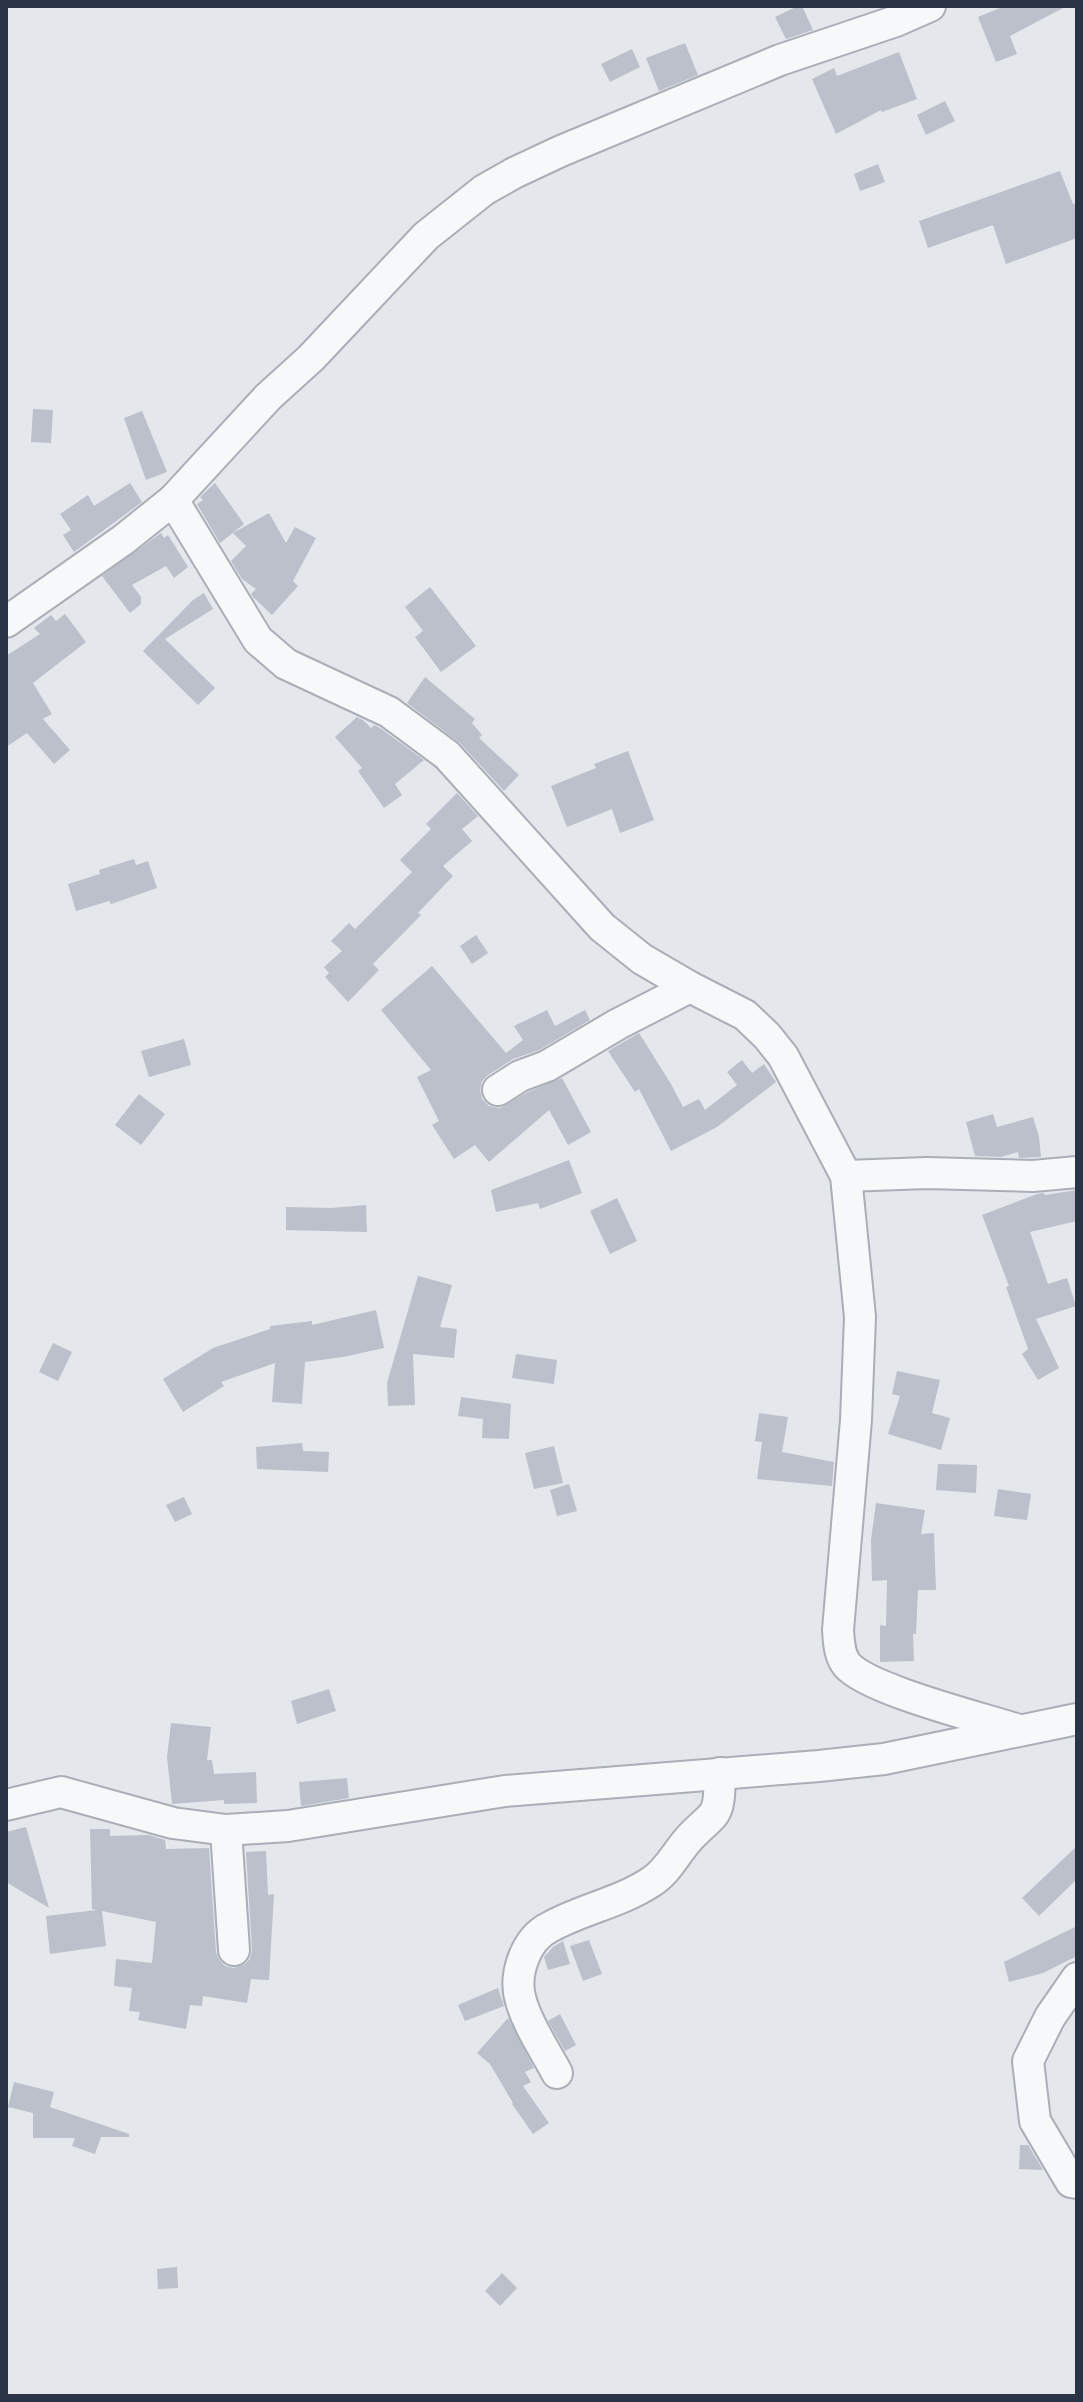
<svg xmlns="http://www.w3.org/2000/svg" width="1083" height="2402" font-family="Arial,sans-serif">
	<style>
		.building { fill: #bbc0ca }
		.lines { fill: none; stroke-linecap: round; stroke-linejoin: round }
		.minor-casing { stroke: #a9aeb7; stroke-width: 34 }
		.minor { stroke: #f7f8fa; stroke-width: 30 }
	</style>
	<rect width="100%" height="100%" fill="#e4e7ec"/>
	<!-- building -->
	<g class="building">
		<path d="M 798,6 L 802,6 L 813,30 L 786,39 L 775,17 Z"/>
		<path d="M 1005,6 L 1067,6 L 1010,36 L 1017,54 L 996,62 L 978,17 Z"/>
		<path d="M 685,43 L 698,75 L 659,91 L 646,58 Z"/>
		<path d="M 632,49 L 640,67 L 610,82 L 601,64 Z"/>
		<path d="M 899,52 L 917,99 L 882,112 L 881,110 L 836,134 L 812,79 L 834,68 L 837,76 Z"/>
		<path d="M 945,101 L 955,121 L 926,135 L 917,115 Z"/>
		<path d="M 878,164 L 885,182 L 860,191 L 854,174 Z"/>
		<path d="M 1060,171 L 1073,204 L 1077,203 L 1077,238 L 1006,264 L 993,225 L 928,248 L 919,221 Z"/>
		<path d="M 33,409 L 53,410 L 51,443 L 31,442 Z"/>
		<path d="M 142,411 L 167,472 L 146,480 L 124,418 Z"/>
		<path d="M 130,483 L 142,502 L 74,552 L 63,535 L 71,530 L 60,514 L 88,495 L 94,506 Z"/>
		<path d="M 215,483 L 244,524 L 220,543 L 197,504 L 203,500 L 200,497 Z"/>
		<path d="M 269,513 L 286,543 L 295,527 L 316,538 L 293,581 L 298,586 L 272,615 L 253,597 L 251,594 L 256,589 L 242,579 L 231,561 L 246,546 L 233,533 Z"/>
		<path d="M 161,533 L 164,538 L 168,535 L 188,567 L 174,578 L 166,566 L 132,585 L 141,597 L 141,604 L 130,613 L 102,576 Z"/>
		<path d="M 430,587 L 476,646 L 441,672 L 415,637 L 423,631 L 405,607 Z"/>
		<path d="M 204,593 L 213,609 L 165,639 L 215,688 L 198,705 L 143,651 L 193,600 Z"/>
		<path d="M 65,614 L 86,642 L 33,683 L 52,714 L 43,719 L 70,750 L 54,764 L 27,733 L 6,747 L 6,656 L 40,634 L 34,628 L 51,615 L 56,621 Z"/>
		<path d="M 425,677 L 475,719 L 472,723 L 482,735 L 479,738 L 519,775 L 504,791 L 460,743 L 407,703 Z"/>
		<path d="M 357,717 L 363,720 L 371,728 L 374,725 L 380,728 L 424,760 L 395,784 L 402,795 L 384,808 L 358,771 L 362,768 L 335,737 Z"/>
		<path d="M 628,751 L 654,820 L 620,833 L 612,809 L 567,827 L 551,786 L 596,768 L 594,764 Z"/>
		<path d="M 457,793 L 478,816 L 462,829 L 472,841 L 443,866 L 453,876 L 418,913 L 421,915 L 373,964 L 379,970 L 348,1002 L 325,977 L 329,973 L 324,967 L 342,951 L 331,941 L 349,923 L 355,929 L 412,872 L 400,860 L 431,829 L 426,824 Z"/>
		<path d="M 134,859 L 136,865 L 148,861 L 157,888 L 111,904 L 109,901 L 76,911 L 68,884 L 100,874 L 99,870 Z"/>
		<path d="M 476,935 L 488,953 L 472,964 L 460,946 Z"/>
		<path d="M 432,966 L 506,1053 L 523,1040 L 514,1026 L 547,1010 L 555,1026 L 585,1010 L 590,1020 L 539,1050 L 513,1059 L 488,1075 L 482,1081 L 480,1090 L 482,1099 L 489,1106 L 500,1108 L 528,1092 L 562,1078 L 591,1132 L 568,1145 L 549,1110 L 489,1162 L 475,1145 L 454,1159 L 432,1125 L 439,1121 L 417,1077 L 431,1070 L 381,1010 Z"/>
		<path d="M 639,1033 L 671,1084 L 683,1107 L 699,1099 L 705,1110 L 737,1085 L 727,1072 L 742,1060 L 752,1073 L 764,1064 L 776,1082 L 717,1127 L 671,1151 L 639,1089 L 635,1092 L 608,1051 Z"/>
		<path d="M 184,1039 L 191,1065 L 149,1077 L 141,1051 Z"/>
		<path d="M 139,1094 L 165,1114 L 141,1145 L 115,1125 Z"/>
		<path d="M 993,1114 L 997,1127 L 1033,1117 L 1039,1137 L 1041,1157 L 1019,1158 L 1018,1152 L 1001,1157 L 975,1156 L 966,1122 Z"/>
		<path d="M 569,1160 L 582,1193 L 540,1209 L 538,1203 L 496,1212 L 491,1190 Z"/>
		<path d="M 1077,1190 L 1077,1221 L 1030,1232 L 1048,1284 L 1067,1278 L 1076,1306 L 1036,1319 L 1059,1368 L 1038,1380 L 1022,1354 L 1028,1349 L 1006,1287 L 1009,1286 L 982,1215 L 1037,1194 L 1044,1193 L 1045,1195 Z"/>
		<path d="M 617,1198 L 637,1241 L 610,1254 L 590,1211 Z"/>
		<path d="M 366,1205 L 367,1232 L 286,1230 L 286,1207 L 331,1208 Z"/>
		<path d="M 418,1276 L 452,1285 L 440,1327 L 457,1329 L 454,1358 L 413,1354 L 415,1405 L 388,1406 L 387,1383 Z"/>
		<path d="M 376,1310 L 384,1348 L 343,1357 L 305,1362 L 302,1404 L 272,1402 L 275,1363 L 221,1382 L 224,1386 L 183,1412 L 163,1379 L 213,1348 L 270,1329 L 270,1326 L 312,1321 L 312,1325 Z"/>
		<path d="M 53,1343 L 72,1352 L 58,1381 L 39,1372 Z"/>
		<path d="M 516,1354 L 557,1360 L 554,1384 L 512,1378 Z"/>
		<path d="M 897,1371 L 940,1380 L 932,1413 L 950,1418 L 941,1450 L 888,1434 L 900,1396 L 892,1394 Z"/>
		<path d="M 461,1397 L 511,1404 L 509,1439 L 482,1438 L 483,1419 L 458,1416 Z"/>
		<path d="M 759,1413 L 788,1417 L 782,1452 L 834,1462 L 832,1486 L 757,1479 L 762,1442 L 755,1441 Z"/>
		<path d="M 302,1443 L 303,1451 L 329,1452 L 328,1472 L 257,1469 L 256,1447 Z"/>
		<path d="M 554,1446 L 563,1483 L 534,1489 L 525,1453 Z"/>
		<path d="M 938,1464 L 977,1465 L 976,1493 L 936,1490 Z"/>
		<path d="M 569,1484 L 577,1511 L 557,1516 L 550,1490 Z"/>
		<path d="M 998,1489 L 1031,1494 L 1027,1520 L 994,1516 Z"/>
		<path d="M 184,1497 L 192,1514 L 175,1522 L 166,1505 Z"/>
		<path d="M 876,1503 L 925,1510 L 921,1534 L 934,1533 L 936,1590 L 918,1590 L 916,1634 L 913,1634 L 914,1661 L 880,1662 L 880,1625 L 886,1626 L 887,1580 L 872,1581 L 871,1540 Z"/>
		<path d="M 329,1689 L 336,1711 L 297,1724 L 291,1701 Z"/>
		<path d="M 171,1723 L 211,1727 L 207,1760 L 212,1760 L 214,1774 L 256,1772 L 257,1803 L 224,1804 L 224,1800 L 172,1804 L 167,1757 Z"/>
		<path d="M 347,1778 L 349,1798 L 301,1806 L 299,1782 Z"/>
		<path d="M 26,1827 L 49,1908 L 6,1882 L 6,1832 Z"/>
		<path d="M 90,1829 L 110,1829 L 110,1836 L 149,1835 L 165,1840 L 166,1849 L 209,1848 L 216,1952 L 219,1959 L 225,1966 L 234,1968 L 245,1964 L 250,1959 L 252,1950 L 246,1852 L 266,1851 L 268,1895 L 274,1894 L 269,1980 L 251,1979 L 247,2003 L 203,1996 L 202,2006 L 190,2005 L 186,2029 L 138,2020 L 140,2012 L 129,2011 L 132,1988 L 114,1986 L 116,1959 L 152,1963 L 156,1922 L 102,1911 L 106,1946 L 50,1954 L 46,1916 L 97,1910 L 92,1909 Z"/>
		<path d="M 1077,1846 L 1077,1879 L 1039,1916 L 1022,1898 Z"/>
		<path d="M 1077,1926 L 1077,1956 L 1043,1973 L 1009,1982 L 1004,1962 Z"/>
		<path d="M 589,1940 L 602,1974 L 583,1981 L 570,1946 Z"/>
		<path d="M 563,1941 L 570,1964 L 548,1970 L 544,1957 L 553,1947 Z"/>
		<path d="M 498,1988 L 504,2006 L 465,2021 L 458,2005 Z"/>
		<path d="M 560,2014 L 576,2045 L 565,2051 L 548,2021 Z"/>
		<path d="M 508,2018 L 534,2068 L 525,2072 L 531,2082 L 523,2086 L 549,2123 L 533,2134 L 512,2104 L 513,2103 L 490,2064 L 477,2053 Z"/>
		<path d="M 14,2082 L 54,2092 L 50,2107 L 129,2134 L 129,2137 L 101,2137 L 95,2154 L 72,2146 L 75,2138 L 33,2138 L 33,2113 L 8,2107 Z"/>
		<path d="M 1020,2145 L 1028,2145 L 1043,2170 L 1019,2169 Z"/>
		<path d="M 177,2267 L 178,2288 L 158,2289 L 157,2269 Z"/>
		<path d="M 502,2273 L 517,2288 L 500,2306 L 485,2291 Z"/>
	</g>
	<g class="lines">
		<!-- minor casing -->
		<g class="minor-casing">
			<g id="minor">
				<path d="M 173,500 L 258,640 L 286,664 L 389,712 L 447,755 L 602,927 L 642,959 L 690,987 L 745,1015 L 767,1036 L 783,1056 L 846,1176 L 860,1317 L 856,1420 L 838,1630 C 839,1642 839,1655 847,1665 C 869,1690 982,1718 1019,1730"/>
				<path d="M 6,622 L 123,540 L 173,500 L 268,397 L 311,358 L 426,236 L 484,190 L 514,173 L 561,151 L 780,60 L 896,21 L 930,6"/>
				<path d="M 498,1090 L 520,1076 L 547,1066 L 618,1024 L 690,987"/>
				<path d="M 846,1176 L 927,1173 L 1033,1176 L 1077,1172"/>
				<path d="M 6,1805 L 61,1792 L 173,1823 L 226,1830 L 288,1826 L 505,1791 L 819,1766 L 884,1759 L 1077,1719"/>
				<path d="M 226,1830 L 234,1950"/>
				<path d="M 1077,1978 L 1050,2017 L 1028,2061 L 1035,2121 L 1071,2182 L 1077,2183"/>
				<path d="M 557,2073 C 545,2050 528,2026 521,2001 C 513,1976 525,1939 550,1927 C 582,1909 619,1903 651,1882 C 667,1872 675,1855 687,1841 C 695,1831 705,1824 713,1815 C 721,1805 719,1785 720,1773"/>
			</g>
		</g>
		<!-- minor -->
		<use href="#minor" class="minor"/>
	</g>
	<!-- border -->
	<rect width="1083" height="2402" fill="none" stroke="#2b3445" stroke-width="16"/>
</svg>
